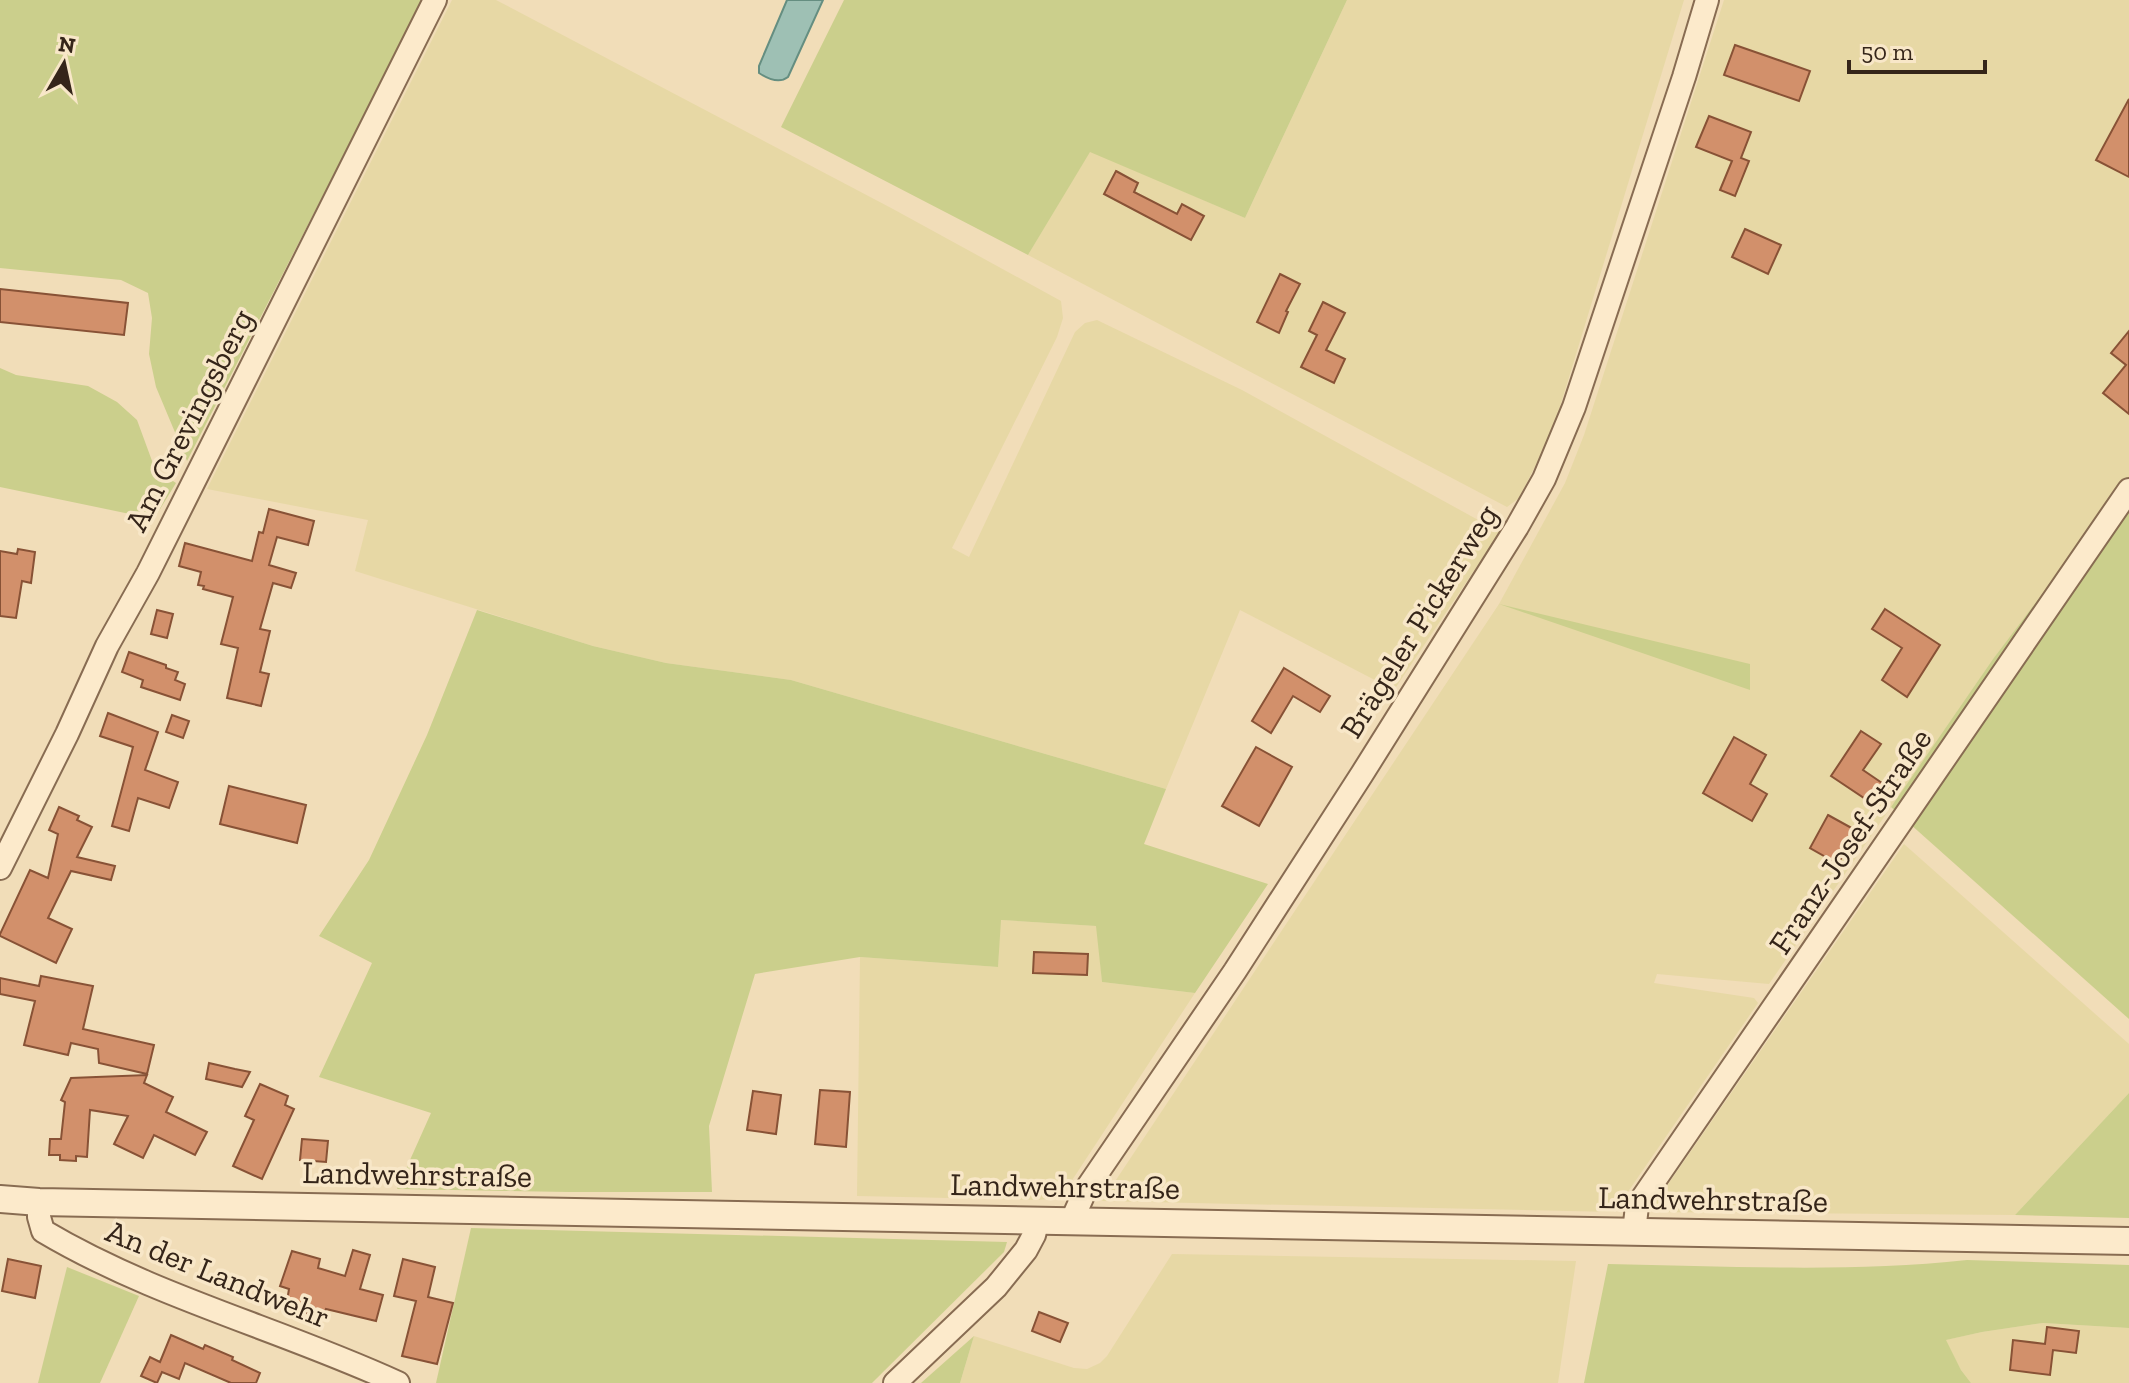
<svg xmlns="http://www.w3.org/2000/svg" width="2129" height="1383" font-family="'Zilla Slab',serif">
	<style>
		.farmland { fill: #e7d8a5 }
		.green { fill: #cbcf8c }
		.water { fill: #9ec0b4; stroke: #658e81; stroke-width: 2 }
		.building { fill: #d2906b; stroke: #885236; stroke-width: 2 }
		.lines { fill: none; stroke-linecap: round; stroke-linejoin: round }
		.minor-casing { stroke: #886c52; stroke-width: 26 }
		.tertiary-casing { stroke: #886c52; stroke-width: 30 }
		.minor { stroke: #fceacb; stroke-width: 22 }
		.tertiary { stroke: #fceacb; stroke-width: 26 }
		.labels { text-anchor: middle; stroke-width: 7; stroke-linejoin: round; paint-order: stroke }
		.street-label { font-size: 32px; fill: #352519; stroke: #f8e7c8 }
	</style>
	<rect width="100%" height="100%" fill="#f1ddb8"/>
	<!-- farmland -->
	<g class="farmland">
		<path d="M 452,0 L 496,0 L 893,209 L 1061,301 L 1063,318 L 1057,337 L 952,548 L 969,557 L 1075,332 L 1085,323 L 1097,320 L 1242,390 L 1500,532 L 1394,690 L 1240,610 L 1166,789 L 791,680 L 666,663 L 593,646 L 355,571 L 368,520 L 207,489 Z"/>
		<path d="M 1347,0 L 1684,0 L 1552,433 L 1519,498 L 1507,507 L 1028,255 L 1090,151 L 1245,218 Z"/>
		<path d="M 1724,0 L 2129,0 L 2129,479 L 1993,659 L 1769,984 L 1657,974 L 1654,983 L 1754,998 L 1758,1003 L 1614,1212 L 1102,1201 L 1499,604 L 1565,483 L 1584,435 Z"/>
		<path d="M 1904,844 L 2129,1044 L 2129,1093 L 2015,1215 L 1654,1212 L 1655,1203 Z"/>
		<path d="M 1000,920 L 1097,926 L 1102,982 L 1195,993 L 1061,1197 L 1039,1200 L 857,1196 L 860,957 L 998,967 Z"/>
		<path d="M 1172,1254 L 1576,1261 L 1558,1383 L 960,1383 L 974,1336 L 1074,1368 L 1087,1369 L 1100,1363 L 1107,1356 Z"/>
		<path d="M 2043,1323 L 2129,1328 L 2129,1383 L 1971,1383 L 1961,1370 L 1945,1340 L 1982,1332 Z"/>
	</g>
	<!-- green -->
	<g class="green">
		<path d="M 0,0 L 423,0 L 187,461 L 156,387 L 149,354 L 152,318 L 148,293 L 121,280 L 0,268 Z"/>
		<path d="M 844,0 L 1347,0 L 1245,218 L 1090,152 L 1028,255 L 781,127 Z"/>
		<path d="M 0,368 L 16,375 L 88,386 L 117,402 L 137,420 L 155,469 L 176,483 L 154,519 L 0,487 Z"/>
		<path d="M 2129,479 L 2129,1019 L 1891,807 L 1993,659 Z"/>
		<path d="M 1499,604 L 1750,664 L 1750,690 Z"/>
		<path d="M 477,610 L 593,646 L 666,663 L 791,680 L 1166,789 L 1144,844 L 1268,884 L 1195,993 L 1102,982 L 1096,926 L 1001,920 L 998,967 L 860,957 L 755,974 L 709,1126 L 712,1192 L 569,1192 L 397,1189 L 431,1113 L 319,1077 L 372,963 L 319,936 L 369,860 L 427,735 Z"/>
		<path d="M 2129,1093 L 2129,1218 L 2015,1215 Z"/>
		<path d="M 471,1228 L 1007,1242 L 1004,1252 L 872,1383 L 436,1383 Z"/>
		<path d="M 1967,1260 L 2129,1265 L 2129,1328 L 2043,1323 L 1982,1332 L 1946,1340 L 1961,1370 L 1971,1383 L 1584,1383 L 1608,1264 C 1728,1266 1848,1273 1967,1260 Z"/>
		<path d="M 67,1267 L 139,1296 L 100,1383 L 38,1383 Z"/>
		<path d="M 974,1336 L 960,1383 L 921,1383 Z"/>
	</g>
	<!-- water -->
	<path class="water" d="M 787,0 L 823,0 L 788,77 C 779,84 768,79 759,73 L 759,66 Z"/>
	<!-- building -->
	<g class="building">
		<path d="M 1735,45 L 1810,71 L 1799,101 L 1724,75 Z"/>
		<path d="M 2129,99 L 2129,177 L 2096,160 Z"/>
		<path d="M 1709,116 L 1751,132 L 1741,158 L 1749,161 L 1735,196 L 1720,190 L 1732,161 L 1696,147 Z"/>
		<path d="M 1116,171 L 1138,183 L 1134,192 L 1177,214 L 1182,204 L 1204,216 L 1191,240 L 1104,194 Z"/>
		<path d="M 1745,229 L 1781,245 L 1768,274 L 1732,257 Z"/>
		<path d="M 1280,274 L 1300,284 L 1286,311 L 1288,312 L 1279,333 L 1257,322 Z"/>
		<path d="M 0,289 L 128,303 L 124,335 L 0,322 Z"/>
		<path d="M 1323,302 L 1345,313 L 1326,350 L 1345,359 L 1334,383 L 1301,367 L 1317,335 L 1309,331 Z"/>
		<path d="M 2129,331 L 2129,414 L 2103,393 L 2126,365 L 2111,353 Z"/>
		<path d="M 269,509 L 314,521 L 308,545 L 277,537 L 269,565 L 296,573 L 291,588 L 273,583 L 260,629 L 270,631 L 260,672 L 269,674 L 261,706 L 227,698 L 238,648 L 221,644 L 233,597 L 203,589 L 204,586 L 198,585 L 201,572 L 179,566 L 185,543 L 252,561 L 259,532 L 263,533 Z"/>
		<path d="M 18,549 L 35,552 L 31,583 L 22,581 L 16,618 L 0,616 L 0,551 L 17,554 Z"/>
		<path d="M 1885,609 L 1940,645 L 1907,697 L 1882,680 L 1902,648 L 1872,629 Z"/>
		<path d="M 157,610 L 173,614 L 167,638 L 151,634 Z"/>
		<path d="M 129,652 L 166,665 L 166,668 L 178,672 L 175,680 L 185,684 L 180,700 L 141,687 L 143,680 L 122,672 Z"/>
		<path d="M 1284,668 L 1330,696 L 1320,712 L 1293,696 L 1271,733 L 1252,721 Z"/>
		<path d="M 108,713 L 158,732 L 145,770 L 178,782 L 169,808 L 138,798 L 129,831 L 112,826 L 133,747 L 100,736 Z"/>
		<path d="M 172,715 L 189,721 L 183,738 L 166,732 Z"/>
		<path d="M 1861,731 L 1881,744 L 1863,770 L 1885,785 L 1873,804 L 1831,776 Z"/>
		<path d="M 1734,737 L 1766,755 L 1750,784 L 1767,794 L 1752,821 L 1703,793 Z"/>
		<path d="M 1256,747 L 1292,767 L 1259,826 L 1222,806 Z"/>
		<path d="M 229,786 L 306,805 L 297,843 L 220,824 Z"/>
		<path d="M 59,807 L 79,816 L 77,820 L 92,827 L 77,857 L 115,866 L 111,880 L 71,871 L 48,918 L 72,929 L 56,963 L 0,936 L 0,934 L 30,870 L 48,878 L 58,834 L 49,830 Z"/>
		<path d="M 1828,815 L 1857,831 L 1838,864 L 1810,848 Z"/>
		<path d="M 1034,952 L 1088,954 L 1087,975 L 1033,973 Z"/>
		<path d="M 41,976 L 93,986 L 83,1029 L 154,1045 L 147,1074 L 99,1063 L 98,1049 L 71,1043 L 68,1055 L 24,1045 L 35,1001 L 0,994 L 0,978 L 39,986 Z"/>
		<path d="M 209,1063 L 235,1069 L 250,1072 L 242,1087 L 206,1079 Z"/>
		<path d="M 147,1075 L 144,1083 L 173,1097 L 166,1112 L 207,1132 L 195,1155 L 154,1135 L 143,1158 L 114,1144 L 128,1116 L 90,1110 L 87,1157 L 76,1156 L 76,1161 L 60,1160 L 60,1155 L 49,1155 L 50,1139 L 61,1139 L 65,1102 L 61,1100 L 71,1078 Z"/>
		<path d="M 260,1084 L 288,1096 L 285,1105 L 294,1109 L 262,1179 L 233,1166 L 254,1120 L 245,1116 Z"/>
		<path d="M 820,1090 L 850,1092 L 846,1147 L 815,1144 Z"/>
		<path d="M 753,1091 L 781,1095 L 776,1134 L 747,1130 Z"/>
		<path d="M 302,1139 L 328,1141 L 326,1162 L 300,1160 Z"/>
		<path d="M 353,1250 L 370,1255 L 360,1289 L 383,1295 L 376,1321 L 326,1309 L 323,1318 L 286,1307 L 289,1289 L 280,1286 L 292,1251 L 320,1259 L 318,1268 L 345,1276 Z"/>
		<path d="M 8,1259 L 41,1266 L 35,1298 L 2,1291 Z"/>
		<path d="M 403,1259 L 435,1267 L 428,1297 L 453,1303 L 437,1364 L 402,1356 L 416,1301 L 394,1296 Z"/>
		<path d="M 1039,1312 L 1068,1323 L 1060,1342 L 1032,1331 Z"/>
		<path d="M 2047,1327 L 2079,1331 L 2076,1353 L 2053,1350 L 2050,1375 L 2010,1370 L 2013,1340 L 2045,1344 Z"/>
		<path d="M 171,1335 L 203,1349 L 205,1345 L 233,1357 L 232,1360 L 260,1373 L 256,1383 L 231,1383 L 185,1363 L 179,1379 L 162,1372 L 157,1383 L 141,1376 L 150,1357 L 160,1362 Z"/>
	</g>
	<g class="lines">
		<!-- minor casing -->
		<g class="minor-casing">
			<g id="minor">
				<path d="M 0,868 L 67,734 L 107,646 L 148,573 L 435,0"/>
				<path d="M 39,1202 L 39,1217 L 43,1231 C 154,1297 281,1329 398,1383"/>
				<path d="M 1072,1220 L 1085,1191 L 1235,971 L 1362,774 L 1517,527 L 1544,479 L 1574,407 L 1684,77 L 1707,0"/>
				<path d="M 1634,1232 L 1637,1206 L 2129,490"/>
				<path d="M 895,1383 L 996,1287 L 1026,1250 L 1034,1235 L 1038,1219"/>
			</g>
		</g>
		<!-- tertiary casing -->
		<g class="tertiary-casing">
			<path id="tertiary" d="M 0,1199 L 39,1202 L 2129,1241"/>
		</g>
		<!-- minor -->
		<use href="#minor" class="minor"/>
		<!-- tertiary -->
		<use href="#tertiary" class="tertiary"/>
	</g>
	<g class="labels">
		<!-- street labels -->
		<g class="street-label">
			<text transform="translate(189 420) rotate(-63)" y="11">Am Grevingsberg</text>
			<text transform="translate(1419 621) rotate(-58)" y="11">Brägeler Pickerweg</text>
			<text transform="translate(1850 841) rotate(-56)" y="11">Franz-Josef-Straße</text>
			<text transform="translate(417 1174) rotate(1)" y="11">Landwehrstraße</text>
			<text transform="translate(1065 1186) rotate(1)" y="11">Landwehrstraße</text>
			<text transform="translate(1713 1199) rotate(1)" y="11">Landwehrstraße</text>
			<text transform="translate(218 1274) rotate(22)" y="11">An der Landwehr</text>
		</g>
	</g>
	<!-- north arrow -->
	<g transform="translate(64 64) rotate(9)" stroke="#f8e7c8" stroke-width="6" paint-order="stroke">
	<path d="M0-6L14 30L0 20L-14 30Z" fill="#352519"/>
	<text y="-12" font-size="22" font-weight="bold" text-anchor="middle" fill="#352519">N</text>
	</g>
	<!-- scale -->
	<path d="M1849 60v12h136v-12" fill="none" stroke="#352519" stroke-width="4"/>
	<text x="1861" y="60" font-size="24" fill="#352519" stroke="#f8e7c8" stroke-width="6" paint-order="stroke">50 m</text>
</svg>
